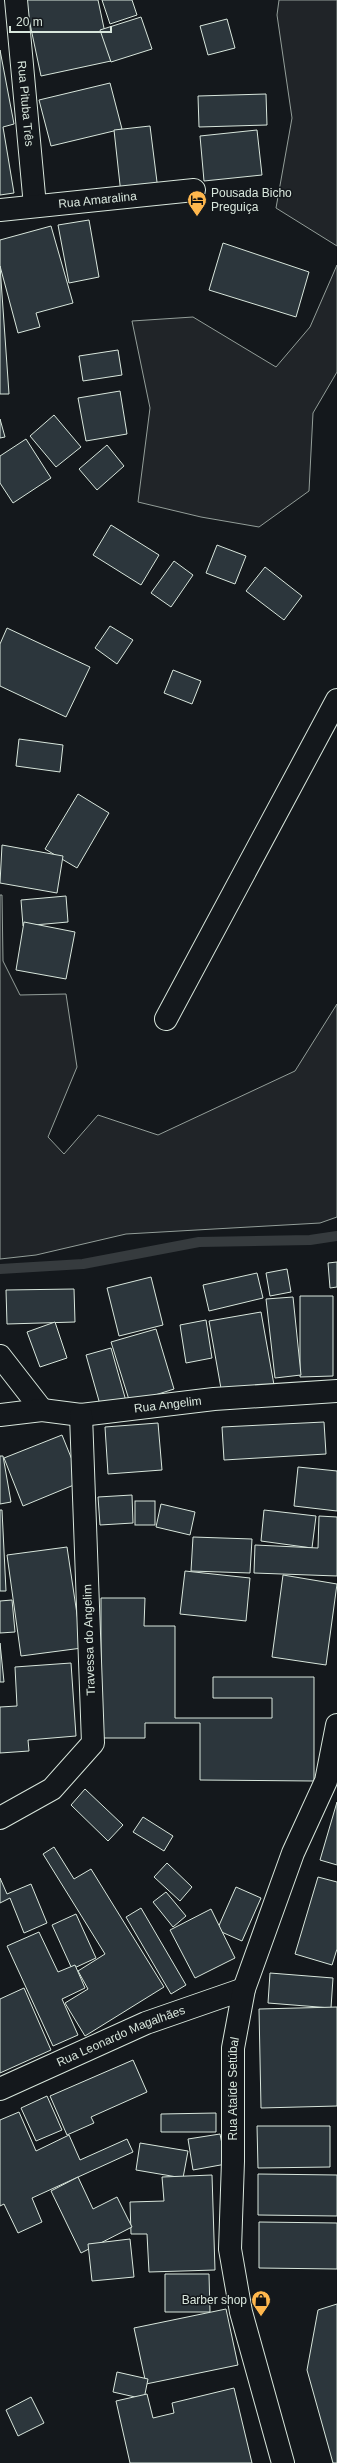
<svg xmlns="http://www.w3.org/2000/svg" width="337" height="2463" font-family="Helvetica,sans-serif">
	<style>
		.green { fill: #202428; stroke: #939e99 }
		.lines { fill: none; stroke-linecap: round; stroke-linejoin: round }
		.stream { stroke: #363b3e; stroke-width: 10 }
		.building { fill: #2c363c; stroke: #d8e6dc }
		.street-casing { stroke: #d8e6dc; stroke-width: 24 }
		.street { stroke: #14181c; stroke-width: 22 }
		.labels { text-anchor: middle; stroke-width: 3; stroke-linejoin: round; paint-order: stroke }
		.street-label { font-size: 12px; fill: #d8e6dc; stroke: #14181c }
		.poi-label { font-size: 12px; fill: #d8e6dc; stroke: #14181c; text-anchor: start }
	</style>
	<rect width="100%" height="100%" fill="#14181c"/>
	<!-- green -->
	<g class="green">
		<path d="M 279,0 L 337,0 L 337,246 L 276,208 L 292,118 L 277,15 Z"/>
		<path d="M 337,265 L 337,372 L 313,413 L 309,491 L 259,527 L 201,517 L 138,502 L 150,408 L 132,321 L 193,317 L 276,367 L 310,327 Z"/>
		<path d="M 0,895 L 2,895 L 3,961 L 20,995 L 66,994 L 77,1067 L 48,1137 L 64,1154 L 98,1115 L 158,1135 L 295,1071 L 337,1004 L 337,1217 L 320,1223 L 126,1234 L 36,1255 L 0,1259 Z"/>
	</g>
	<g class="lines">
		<!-- stream -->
		<path class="stream" d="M 0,1269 L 83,1264 L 199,1242 L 310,1240 L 337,1236"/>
	</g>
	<!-- building -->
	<g class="building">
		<path d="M 25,0 L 98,0 L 111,61 L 41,76 Z"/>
		<path d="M 102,0 L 132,0 L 137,15 L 110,24 Z"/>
		<path d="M 141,17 L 152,49 L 111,62 L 100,30 Z"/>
		<path d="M 227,19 L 235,48 L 208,55 L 200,26 Z"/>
		<path d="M 0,50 L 14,124 L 3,127 L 14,193 L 0,195 Z"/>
		<path d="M 110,83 L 122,129 L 51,146 L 39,100 Z"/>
		<path d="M 266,94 L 267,125 L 199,127 L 198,96 Z"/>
		<path d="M 150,126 L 158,190 L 121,194 L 114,130 Z"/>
		<path d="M 257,130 L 262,175 L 204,181 L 200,136 Z"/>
		<path d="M 89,220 L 99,277 L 69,283 L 58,225 Z"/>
		<path d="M 51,226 L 73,303 L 36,313 L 40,327 L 18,333 L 0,266 L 0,240 Z"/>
		<path d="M 223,243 L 309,272 L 296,317 L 209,290 Z"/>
		<path d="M 0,266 L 9,394 L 0,394 Z"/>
		<path d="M 118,350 L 122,375 L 83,381 L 79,356 Z"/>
		<path d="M 120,391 L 127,434 L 86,441 L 78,398 Z"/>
		<path d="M 54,415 L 81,447 L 56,467 L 30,436 Z"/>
		<path d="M 0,419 L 5,437 L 0,438 Z"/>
		<path d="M 26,439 L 51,478 L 13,503 L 0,483 L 0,456 Z"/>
		<path d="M 107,445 L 124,466 L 97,490 L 79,469 Z"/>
		<path d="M 111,525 L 159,555 L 141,585 L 93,555 Z"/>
		<path d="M 217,545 L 246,556 L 235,584 L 206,573 Z"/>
		<path d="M 174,561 L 193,575 L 171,607 L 151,593 Z"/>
		<path d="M 265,567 L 302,596 L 284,620 L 246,591 Z"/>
		<path d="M 110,626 L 133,640 L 117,664 L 95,648 Z"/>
		<path d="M 7,628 L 90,667 L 66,717 L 0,686 L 0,644 Z"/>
		<path d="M 173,670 L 201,681 L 192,704 L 164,693 Z"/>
		<path d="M 19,739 L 63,745 L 60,772 L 16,766 Z"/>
		<path d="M 78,794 L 109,813 L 77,868 L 45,849 Z"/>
		<path d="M 2,845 L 63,856 L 57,893 L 0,883 Z"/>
		<path d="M 66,896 L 68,922 L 23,926 L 21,900 Z"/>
		<path d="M 24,922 L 75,932 L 66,979 L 16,970 Z"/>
		<path d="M 337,1262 L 337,1287 L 330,1288 L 328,1263 Z"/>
		<path d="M 287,1269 L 291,1292 L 270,1296 L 266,1273 Z"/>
		<path d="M 257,1273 L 263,1298 L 209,1311 L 203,1285 Z"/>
		<path d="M 151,1277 L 163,1325 L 119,1336 L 107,1288 Z"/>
		<path d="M 74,1289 L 75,1322 L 7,1324 L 6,1290 Z"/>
		<path d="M 300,1296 L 333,1296 L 333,1376 L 300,1377 Z"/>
		<path d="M 293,1297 L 301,1375 L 275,1378 L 266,1299 Z"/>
		<path d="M 261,1312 L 274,1385 L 222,1394 L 209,1321 Z"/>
		<path d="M 206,1320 L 212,1358 L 186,1363 L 180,1325 Z"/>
		<path d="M 55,1322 L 67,1358 L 40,1367 L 27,1332 Z"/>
		<path d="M 156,1329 L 174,1389 L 130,1403 L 111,1342 Z"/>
		<path d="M 111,1348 L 126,1401 L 101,1408 L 86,1355 Z"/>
		<path d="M 324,1422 L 326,1454 L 224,1460 L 222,1427 Z"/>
		<path d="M 158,1423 L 162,1470 L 108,1474 L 105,1427 Z"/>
		<path d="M 62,1435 L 81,1482 L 23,1506 L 4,1458 Z"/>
		<path d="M 0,1456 L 3,1456 L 11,1502 L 0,1504 Z"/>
		<path d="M 298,1467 L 337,1471 L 337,1511 L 294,1506 Z"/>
		<path d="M 132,1495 L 133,1523 L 100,1525 L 98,1497 Z"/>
		<rect x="135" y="1501" width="20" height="24"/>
		<path d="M 161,1504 L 195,1512 L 190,1535 L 156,1527 Z"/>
		<path d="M 0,1510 L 2,1510 L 6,1591 L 0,1591 Z"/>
		<path d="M 264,1510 L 316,1516 L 312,1548 L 261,1541 Z"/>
		<path d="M 319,1516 L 337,1517 L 337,1576 L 254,1573 L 255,1545 L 318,1548 Z"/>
		<path d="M 193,1537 L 252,1539 L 250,1573 L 191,1571 Z"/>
		<path d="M 67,1547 L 82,1648 L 21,1656 L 7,1555 Z"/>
		<path d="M 185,1571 L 250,1578 L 246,1621 L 180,1614 Z"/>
		<path d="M 283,1575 L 337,1584 L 326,1665 L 272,1657 Z"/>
		<path d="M 101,1598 L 145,1598 L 144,1626 L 175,1626 L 175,1718 L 272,1718 L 272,1698 L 213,1698 L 213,1677 L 314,1677 L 314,1781 L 200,1780 L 200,1723 L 145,1723 L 145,1738 L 101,1738 Z"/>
		<path d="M 12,1600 L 15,1632 L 0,1633 L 0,1601 Z"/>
		<path d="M 0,1643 L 4,1682 L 0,1682 Z"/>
		<path d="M 71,1663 L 76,1736 L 28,1740 L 29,1751 L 0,1753 L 0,1707 L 17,1706 L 15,1667 Z"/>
		<path d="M 85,1789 L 123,1825 L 108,1841 L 71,1805 Z"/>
		<path d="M 337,1802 L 337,1865 L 320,1860 Z"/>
		<path d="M 143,1817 L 173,1836 L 164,1851 L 133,1832 Z"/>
		<path d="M 54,1847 L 74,1879 L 91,1869 L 164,1987 L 85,2036 L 65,2003 L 88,1989 L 78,1971 L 105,1954 L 43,1854 Z"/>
		<path d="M 167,1863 L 192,1887 L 180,1901 L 154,1877 Z"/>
		<path d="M 318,1877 L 337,1882 L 337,1949 L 332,1965 L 295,1954 Z"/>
		<path d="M 0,1878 L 7,1894 L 31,1884 L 47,1923 L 24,1933 L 10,1898 L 0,1903 Z"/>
		<path d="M 236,1887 L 261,1898 L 242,1941 L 217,1930 Z"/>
		<path d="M 166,1892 L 186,1916 L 173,1927 L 153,1902 Z"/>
		<path d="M 141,1908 L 186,1985 L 171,1994 L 126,1917 Z"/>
		<path d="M 211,1909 L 235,1958 L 195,1978 L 170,1930 Z"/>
		<path d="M 76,1914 L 96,1958 L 72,1969 L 52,1925 Z"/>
		<path d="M 39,1932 L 58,1972 L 75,1965 L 85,1988 L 62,1999 L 78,2035 L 53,2046 L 7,1946 Z"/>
		<path d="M 270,1973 L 333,1978 L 331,2008 L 268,2003 Z"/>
		<path d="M 24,1988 L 51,2050 L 0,2073 L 0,1999 Z"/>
		<path d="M 337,2007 L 337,2106 L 261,2108 L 259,2009 Z"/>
		<path d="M 133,2060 L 147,2092 L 91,2117 L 94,2123 L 67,2135 L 50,2096 Z"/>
		<path d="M 47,2096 L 62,2130 L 36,2141 L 21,2108 Z"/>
		<path d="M 19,2112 L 36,2151 L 69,2135 L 80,2160 L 127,2139 L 133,2152 L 32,2198 L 42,2222 L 18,2233 L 4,2204 L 0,2206 L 0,2120 Z"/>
		<path d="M 216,2113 L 216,2132 L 161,2132 L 161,2114 Z"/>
		<path d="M 257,2126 L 330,2126 L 330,2167 L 258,2168 Z"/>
		<path d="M 220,2134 L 226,2164 L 193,2170 L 188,2139 Z"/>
		<path d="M 140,2143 L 188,2151 L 183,2178 L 136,2170 Z"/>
		<path d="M 258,2174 L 337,2175 L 337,2216 L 258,2215 Z"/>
		<path d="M 212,2175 L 215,2270 L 149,2272 L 147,2234 L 131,2234 L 130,2202 L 164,2201 L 162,2177 Z"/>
		<path d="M 78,2177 L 93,2209 L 117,2197 L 132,2227 L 81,2253 L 51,2191 Z"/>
		<path d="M 259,2222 L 337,2223 L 337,2269 L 259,2268 Z"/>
		<path d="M 130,2239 L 134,2277 L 92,2281 L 88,2244 Z"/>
		<path d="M 165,2274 L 209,2274 L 210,2312 L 165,2312 Z"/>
		<path d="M 337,2304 L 337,2463 L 333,2463 L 307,2370 L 318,2310 Z"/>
		<path d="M 226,2309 L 238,2365 L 146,2384 L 134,2328 Z"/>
		<path d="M 117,2372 L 148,2379 L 144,2399 L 113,2392 Z"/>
		<path d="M 234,2388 L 252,2463 L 130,2463 L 116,2401 L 147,2394 L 153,2418 L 174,2413 L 172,2403 Z"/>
		<path d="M 31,2397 L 44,2423 L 18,2436 L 6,2410 Z"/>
	</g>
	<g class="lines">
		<!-- street casing -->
		<g class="street-casing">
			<g id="street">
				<path id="s1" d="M 16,0 L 35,206"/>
				<path id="s2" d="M 0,210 L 194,190"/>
				<path d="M 166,1019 L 337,700"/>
				<path d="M 0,1356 L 42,1410"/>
				<path id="s3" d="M 0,1415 L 42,1410 L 81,1415 L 214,1399 L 337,1391"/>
				<path d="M 0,1818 L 52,1789 L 93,1743 L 81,1415"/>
				<path id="s4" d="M 0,2089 L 146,2023 L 244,1989"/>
				<path id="s5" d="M 283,2463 L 241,2312 L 230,2249 L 233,2161 L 233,2048 L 244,1989 L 293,1853 L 326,1781 L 337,1725"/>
			</g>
		</g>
		<!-- street -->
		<use href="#street" class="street"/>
	</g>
	<!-- icons -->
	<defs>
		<g id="hotel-pin" transform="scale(1)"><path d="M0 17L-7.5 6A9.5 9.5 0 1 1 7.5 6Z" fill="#ffb74d" stroke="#14181c"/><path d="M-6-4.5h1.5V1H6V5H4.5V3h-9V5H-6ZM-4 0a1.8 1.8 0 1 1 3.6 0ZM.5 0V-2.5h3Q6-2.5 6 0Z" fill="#111"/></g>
		<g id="shop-pin" transform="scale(1)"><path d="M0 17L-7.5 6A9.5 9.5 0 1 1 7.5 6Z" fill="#ffb74d" stroke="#14181c"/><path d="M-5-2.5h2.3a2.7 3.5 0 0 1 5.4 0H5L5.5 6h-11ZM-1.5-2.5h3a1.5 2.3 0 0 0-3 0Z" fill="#111"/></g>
	</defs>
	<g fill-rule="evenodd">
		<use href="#hotel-pin" x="197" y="200"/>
		<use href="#shop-pin" x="261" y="2300"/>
	</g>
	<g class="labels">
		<!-- street labels -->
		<g class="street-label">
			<text dy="4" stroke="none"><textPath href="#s1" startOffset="104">Rua Pituba Três</textPath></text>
			<text dy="4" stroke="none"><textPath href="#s2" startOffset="98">Rua Amaralina</textPath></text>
			<text dy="4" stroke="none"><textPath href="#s3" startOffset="169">Rua Angelim</textPath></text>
			<text transform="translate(89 1640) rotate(-92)" y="4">Travessa do Angelim</text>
			<text dy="4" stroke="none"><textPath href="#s4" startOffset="132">Rua Leonardo Magalhães</textPath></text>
			<text dy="4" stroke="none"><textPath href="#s5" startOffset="381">Rua Ataíde Setúbal</textPath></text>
		</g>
		<!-- poi labels -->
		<g class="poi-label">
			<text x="211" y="197">Pousada Bicho<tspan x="211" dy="14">Preguiça</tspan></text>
			<text x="247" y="2304" text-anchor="end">Barber shop</text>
		</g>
	</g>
	<!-- scale -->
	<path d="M10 26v6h101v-6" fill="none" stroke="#d8e6dc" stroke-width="2"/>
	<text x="16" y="26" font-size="12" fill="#d8e6dc" stroke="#14181c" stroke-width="3" paint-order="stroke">20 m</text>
</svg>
